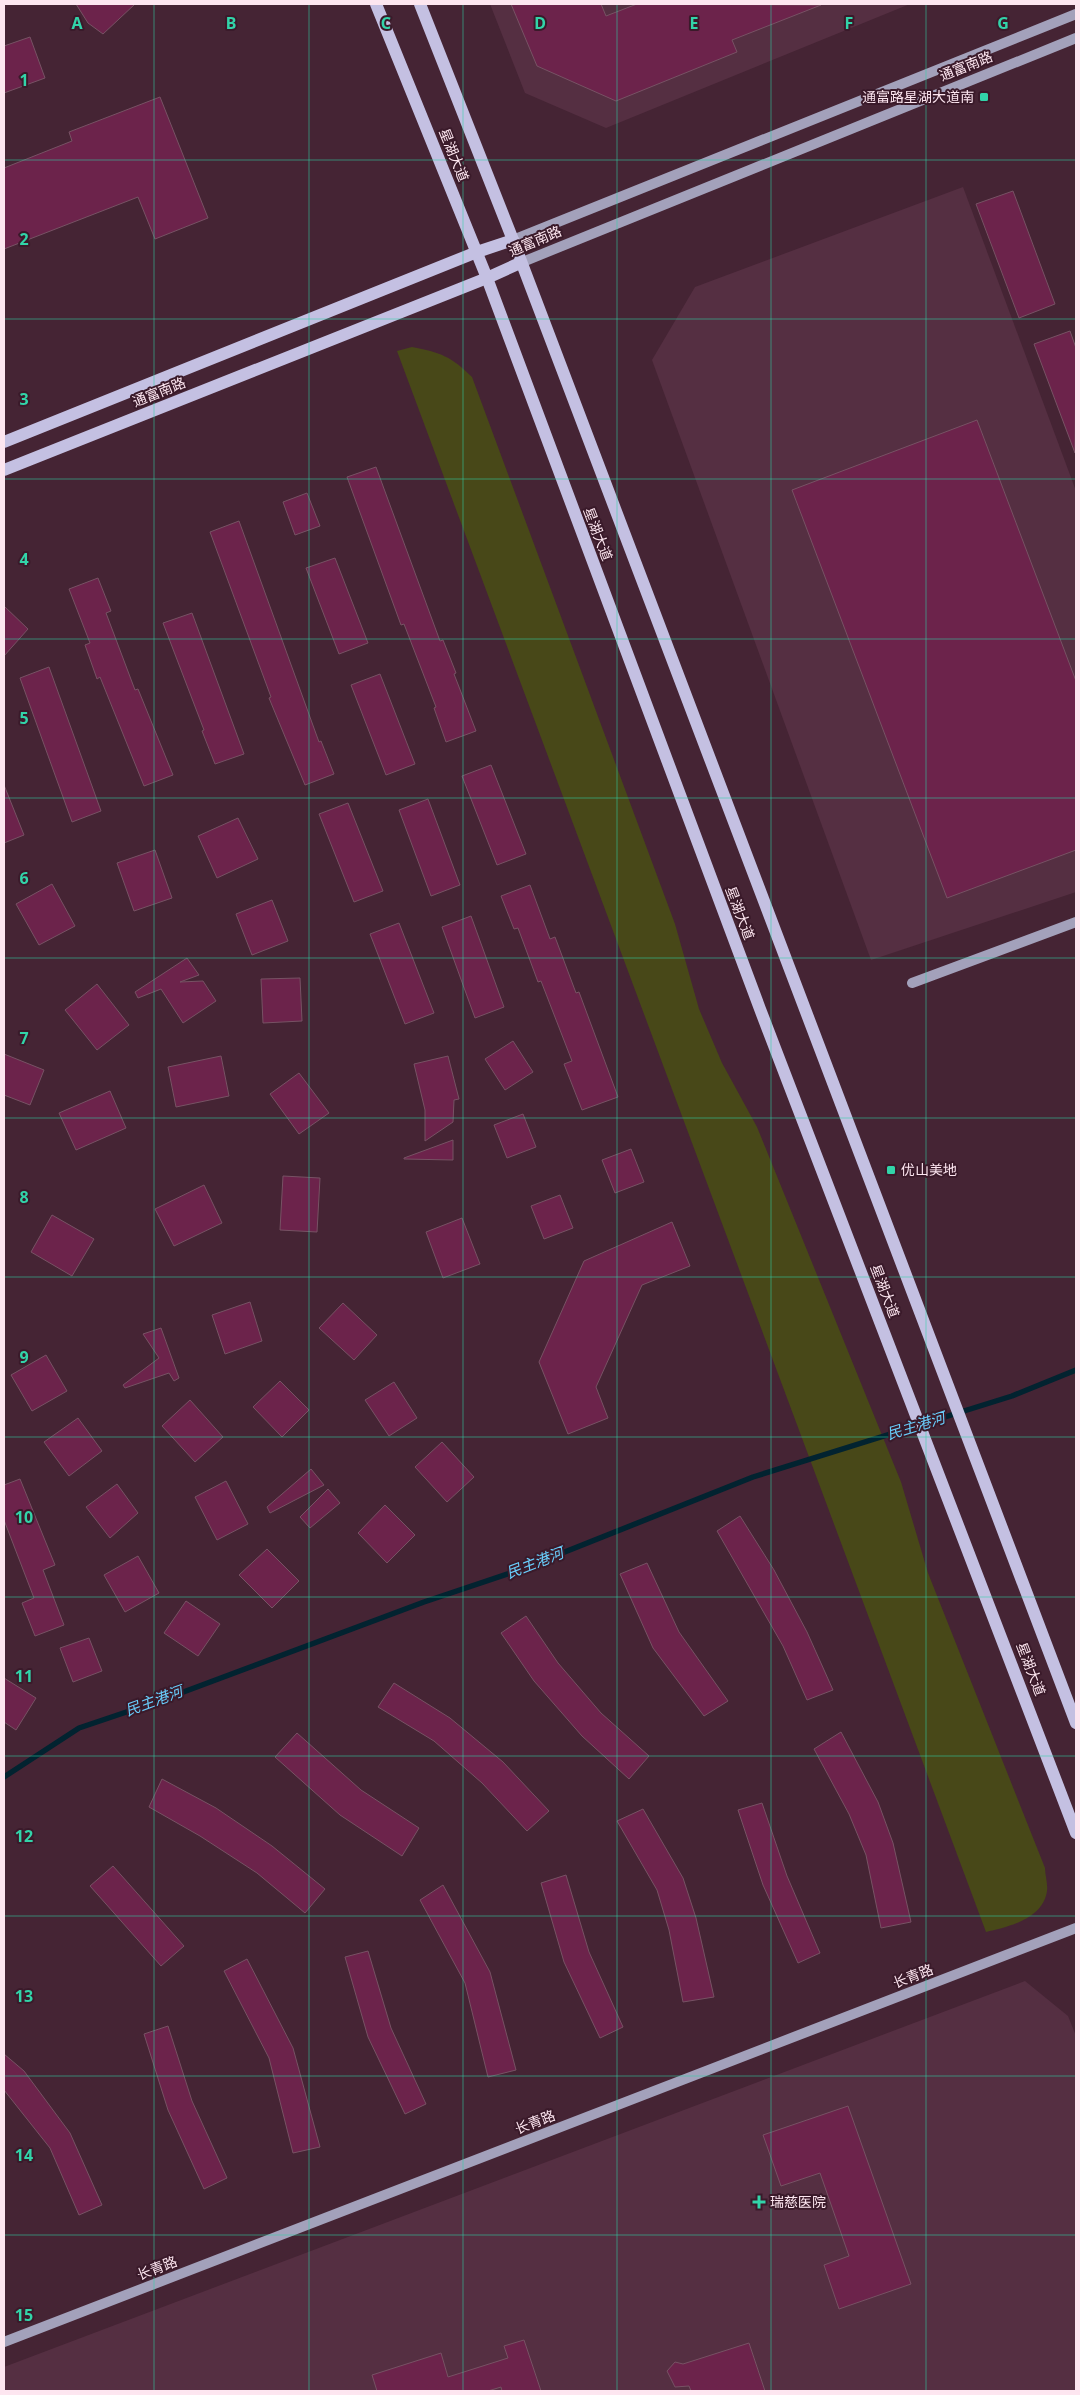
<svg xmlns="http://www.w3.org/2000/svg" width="1080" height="2395" font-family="'Noto Sans','Noto Sans SC',sans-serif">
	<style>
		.built { fill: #552f42 }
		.green { fill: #484818 }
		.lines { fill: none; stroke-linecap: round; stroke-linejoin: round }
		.stream { stroke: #022330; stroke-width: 5.5 }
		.building { fill: #6c234b; stroke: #775264 }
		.secondary { stroke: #a3a1bb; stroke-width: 10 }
		.primary { stroke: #c4c0e2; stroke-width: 12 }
		.grid { fill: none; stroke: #32d4a9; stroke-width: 1; stroke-opacity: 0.55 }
		.poi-dot { fill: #32d4a9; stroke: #3a1a2a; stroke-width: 2 }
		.labels { text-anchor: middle; stroke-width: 4; stroke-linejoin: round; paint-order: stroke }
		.street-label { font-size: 14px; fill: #fde6f0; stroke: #3a1a2a }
		.poi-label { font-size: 14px; fill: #fde6f0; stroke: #3a1a2a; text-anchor: start }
		.water-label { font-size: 15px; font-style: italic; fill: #69cefc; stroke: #3a1a2a }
		.grid-label { font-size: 16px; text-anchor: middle; font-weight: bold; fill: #32d4a9; stroke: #3a1a2a; stroke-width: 4; stroke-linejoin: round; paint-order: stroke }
	</style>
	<rect width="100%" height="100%" fill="#452434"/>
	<!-- built -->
	<g class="built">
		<path d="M 490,4 L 910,4 L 606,128 L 525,93 Z"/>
		<path d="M 963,187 L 1076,491 L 1076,892 L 871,960 L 652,360 L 695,287 Z"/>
		<path d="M 1025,1981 L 1068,2016 L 1076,2036 L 1076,2391 L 4,2391 L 4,2367 Z"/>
	</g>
	<!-- green -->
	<path class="green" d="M 412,347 C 440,352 452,357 472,377 L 675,924 L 699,1009 L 722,1063 L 757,1127 L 901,1482 L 928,1573 L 1045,1868 C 1045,1875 1048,1884 1047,1891 C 1043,1919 1008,1927 986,1932 L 397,351 Z"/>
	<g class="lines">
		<!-- stream -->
		<path class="stream" d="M 4,1777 L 79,1728 L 162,1700 L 424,1602 L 522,1569 L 753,1477 L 1012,1396 L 1076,1370"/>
	</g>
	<!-- building -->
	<g class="building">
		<path d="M 76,4 L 135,4 L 103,34 L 88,23 Z"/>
		<path d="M 511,4 L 601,4 L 606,16 L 637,4 L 821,5 L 732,40 L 737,52 L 616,101 L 537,66 Z"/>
		<path d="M 30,37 L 45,78 L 4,93 L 4,46 Z"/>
		<path d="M 160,97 L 208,218 L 155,239 L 138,197 L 4,249 L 4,168 L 72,141 L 69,132 Z"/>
		<path d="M 1013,191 L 1055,304 L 1019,318 L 976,204 Z"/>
		<path d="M 1070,331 L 1076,348 L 1075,453 L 1034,344 Z"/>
		<path d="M 977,420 L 1076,681 L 1076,850 L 947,898 L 792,490 Z"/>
		<path d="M 376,467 L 440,641 L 443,640 L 456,673 L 454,674 L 476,731 L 446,742 L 434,708 L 436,707 L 404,624 L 401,625 L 347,477 Z"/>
		<path d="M 307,493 L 320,526 L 295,535 L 283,502 Z"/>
		<path d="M 239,521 L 319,742 L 321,741 L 334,774 L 305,785 L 269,698 L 271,697 L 210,532 Z"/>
		<path d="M 335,558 L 368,643 L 339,654 L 306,568 Z"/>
		<path d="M 98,578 L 111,611 L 106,613 L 135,690 L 138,689 L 173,775 L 144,786 L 100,677 L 97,679 L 85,645 L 90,643 L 69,589 Z"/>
		<path d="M 4,606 L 28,629 L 4,656 Z"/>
		<path d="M 192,613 L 244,754 L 215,764 L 202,731 L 204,730 L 163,623 Z"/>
		<path d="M 49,667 L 101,811 L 72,822 L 20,678 Z"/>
		<path d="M 380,674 L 415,764 L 386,775 L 351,685 Z"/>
		<path d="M 491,765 L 526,854 L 497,865 L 462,776 Z"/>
		<path d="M 4,785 L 24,835 L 4,843 Z"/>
		<path d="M 428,799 L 460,885 L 431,896 L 399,810 Z"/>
		<path d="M 348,803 L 383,891 L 354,902 L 319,814 Z"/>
		<path d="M 238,818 L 258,859 L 217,878 L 198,836 Z"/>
		<path d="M 155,850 L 172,898 L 134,911 L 117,863 Z"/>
		<path d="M 52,884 L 75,926 L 39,945 L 16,904 Z"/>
		<path d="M 530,885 L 550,939 L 555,937 L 576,993 L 579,992 L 618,1097 L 582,1110 L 564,1064 L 572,1061 L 541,981 L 538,982 L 518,928 L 514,929 L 501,896 Z"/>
		<path d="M 272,900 L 288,941 L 252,955 L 236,914 Z"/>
		<path d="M 471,916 L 504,1007 L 475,1018 L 442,927 Z"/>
		<path d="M 399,923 L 434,1013 L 405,1024 L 370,934 Z"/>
		<path d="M 187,958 L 199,975 L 180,982 L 203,981 L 216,1001 L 183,1023 L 161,989 L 138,998 L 135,992 Z"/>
		<path d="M 300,978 L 302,1021 L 263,1023 L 261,979 Z"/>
		<path d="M 97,984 L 129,1025 L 97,1050 L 65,1010 Z"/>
		<path d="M 513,1041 L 533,1072 L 505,1090 L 485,1059 Z"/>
		<path d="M 4,1054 L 44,1070 L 30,1105 L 4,1095 Z"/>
		<path d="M 221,1056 L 229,1096 L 176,1107 L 168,1067 Z"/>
		<path d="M 448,1056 L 459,1099 L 454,1100 L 453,1122 L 425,1141 L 425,1110 L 414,1064 Z"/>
		<path d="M 299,1073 L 329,1113 L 299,1134 L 270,1094 Z"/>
		<path d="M 110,1091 L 126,1128 L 76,1150 L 59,1113 Z"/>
		<path d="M 523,1114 L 536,1147 L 507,1158 L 494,1125 Z"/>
		<path d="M 453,1140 L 453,1160 L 404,1159 L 404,1158 Z"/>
		<path d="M 631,1149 L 644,1182 L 615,1193 L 602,1160 Z"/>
		<path d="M 283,1176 L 320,1178 L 317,1232 L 280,1230 Z"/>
		<path d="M 204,1185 L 222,1223 L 174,1246 L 155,1209 Z"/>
		<path d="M 560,1195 L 573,1228 L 544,1239 L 531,1206 Z"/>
		<path d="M 52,1215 L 94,1239 L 72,1276 L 31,1252 Z"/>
		<path d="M 462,1218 L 480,1264 L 443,1278 L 426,1232 Z"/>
		<path d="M 672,1222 L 690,1266 L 642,1285 L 596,1387 L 608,1418 L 568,1434 L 539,1362 L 584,1261 Z"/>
		<path d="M 250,1302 L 262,1341 L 225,1354 L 212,1315 Z"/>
		<path d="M 343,1303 L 377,1335 L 354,1360 L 319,1328 Z"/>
		<path d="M 161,1328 L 179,1378 L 174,1381 L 169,1373 L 125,1388 L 123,1385 L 159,1358 L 143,1334 Z"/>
		<path d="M 46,1355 L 67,1391 L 32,1411 L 11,1375 Z"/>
		<path d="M 280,1381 L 309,1410 L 282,1437 L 253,1407 Z"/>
		<path d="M 394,1382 L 417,1418 L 389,1436 L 365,1400 Z"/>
		<path d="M 190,1400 L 223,1437 L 195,1462 L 162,1426 Z"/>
		<path d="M 78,1418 L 102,1451 L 69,1476 L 44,1442 Z"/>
		<path d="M 442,1442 L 474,1477 L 447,1502 L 415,1467 Z"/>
		<path d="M 311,1469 L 324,1485 L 270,1513 L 267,1507 Z"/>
		<path d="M 20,1479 L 55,1565 L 43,1570 L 64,1625 L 35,1636 L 22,1603 L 34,1598 L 4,1520 L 4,1485 Z"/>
		<path d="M 226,1481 L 248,1524 L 217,1540 L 195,1497 Z"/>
		<path d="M 117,1484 L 138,1513 L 110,1538 L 86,1507 Z"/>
		<path d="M 328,1489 L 340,1503 L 310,1528 L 300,1517 Z"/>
		<path d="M 385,1505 L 415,1535 L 387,1563 L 358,1533 Z"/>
		<path d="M 740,1516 L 774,1570 L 807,1632 L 833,1690 L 807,1700 L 783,1646 L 717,1531 Z"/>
		<path d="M 267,1549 L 299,1581 L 272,1608 L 239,1575 Z"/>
		<path d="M 138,1556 L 159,1593 L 125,1612 L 104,1575 Z"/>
		<path d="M 647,1563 L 679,1632 L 728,1701 L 704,1716 L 653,1648 L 620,1574 Z"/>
		<path d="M 186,1601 L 220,1624 L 198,1656 L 164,1633 Z"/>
		<path d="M 526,1616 L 558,1663 L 601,1713 L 649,1756 L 629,1779 L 582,1736 L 534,1681 L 501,1633 Z"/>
		<path d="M 89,1638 L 102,1671 L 73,1682 L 60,1648 Z"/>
		<path d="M 4,1678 L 36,1698 L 16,1730 L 4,1722 Z"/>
		<path d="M 394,1683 L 450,1718 L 503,1762 L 549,1811 L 527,1831 L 482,1783 L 434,1741 L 378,1707 Z"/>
		<path d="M 841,1732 L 878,1802 L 893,1843 L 911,1922 L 881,1928 L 866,1855 L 849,1814 L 814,1749 Z"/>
		<path d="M 297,1733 L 361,1790 L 419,1828 L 402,1856 L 340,1815 L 275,1757 Z"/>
		<path d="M 162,1779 L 216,1808 L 272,1846 L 325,1889 L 305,1913 L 257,1873 L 200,1836 L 149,1807 Z"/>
		<path d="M 762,1803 L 787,1876 L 820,1953 L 798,1963 L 763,1885 L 738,1810 Z"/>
		<path d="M 643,1809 L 683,1878 L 696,1918 L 714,1997 L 683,2002 L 669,1930 L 657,1890 L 617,1821 Z"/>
		<path d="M 113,1866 L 184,1946 L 161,1966 L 90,1886 Z"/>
		<path d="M 566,1875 L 589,1952 L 623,2027 L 600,2038 L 564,1962 L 541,1883 Z"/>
		<path d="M 443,1885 L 490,1972 L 516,2070 L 488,2077 L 465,1983 L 420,1900 Z"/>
		<path d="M 368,1951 L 391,2028 L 426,2104 L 405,2114 L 368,2037 L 345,1957 Z"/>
		<path d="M 247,1959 L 293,2048 L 320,2147 L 293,2153 L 269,2058 L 224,1971 Z"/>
		<path d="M 168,2026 L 192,2101 L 227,2178 L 204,2189 L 168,2110 L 144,2034 Z"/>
		<path d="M 4,2054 L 24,2071 L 70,2133 L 102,2205 L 79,2215 L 50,2148 L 4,2090 Z"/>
		<path d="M 848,2106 L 911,2284 L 839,2309 L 824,2265 L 849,2256 L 820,2173 L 781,2186 L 763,2135 Z"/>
		<path d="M 524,2340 L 541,2391 L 502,2391 L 501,2387 L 488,2391 L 377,2391 L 372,2375 L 441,2353 L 448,2377 L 508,2358 L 504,2346 Z"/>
		<path d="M 749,2343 L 765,2391 L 691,2391 L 689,2386 L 675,2387 L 667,2371 L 675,2362 L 683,2364 Z"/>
	</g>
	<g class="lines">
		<!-- secondary -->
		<g class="secondary">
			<path d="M 513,240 L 1076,14"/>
			<path d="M 520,263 L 1076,38"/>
			<path d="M 912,983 L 1076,922"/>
			<path d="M 4,2342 L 1076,1928"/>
		</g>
		<!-- primary -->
		<g class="primary">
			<path d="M 376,4 L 487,278 L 760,1009 L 1076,1833"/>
			<path d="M 420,4 L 513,240 L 1076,1723"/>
			<path d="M 4,442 L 477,252 L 513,240"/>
			<path d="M 4,470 L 487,278 L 520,263"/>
		</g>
	</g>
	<!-- grid -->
	<path class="grid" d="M 154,4 L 154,2391M 309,4 L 309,2391M 463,4 L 463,2391M 617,4 L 617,2391M 771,4 L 771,2391M 926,4 L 926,2391M 4,160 L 1076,160M 4,319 L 1076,319M 4,479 L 1076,479M 4,639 L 1076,639M 4,798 L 1076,798M 4,958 L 1076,958M 4,1118 L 1076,1118M 4,1277 L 1076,1277M 4,1437 L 1076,1437M 4,1597 L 1076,1597M 4,1756 L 1076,1756M 4,1916 L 1076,1916M 4,2076 L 1076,2076M 4,2235 L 1076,2235"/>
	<!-- markers -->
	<g class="poi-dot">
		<rect x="979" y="92" width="10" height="10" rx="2.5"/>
		<rect x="886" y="1165" width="10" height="10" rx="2.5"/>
		<path d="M756.5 2194.5h5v5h5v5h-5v5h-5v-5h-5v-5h5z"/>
	</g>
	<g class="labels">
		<!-- street labels -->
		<g class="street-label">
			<text transform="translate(966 66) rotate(-22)" y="5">通富南路</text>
			<text transform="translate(454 155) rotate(68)" y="5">星湖大道</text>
			<text transform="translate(535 241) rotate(-23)" y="5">通富南路</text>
			<text transform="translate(159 392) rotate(-22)" y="5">通富南路</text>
			<text transform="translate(598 534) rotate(69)" y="5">星湖大道</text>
			<text transform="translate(740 913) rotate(69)" y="5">星湖大道</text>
			<text transform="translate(885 1291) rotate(69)" y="5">星湖大道</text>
			<text transform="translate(1031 1669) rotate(69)" y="5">星湖大道</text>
			<text transform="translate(913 1976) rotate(-21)" y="5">长青路</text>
			<text transform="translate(535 2122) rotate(-21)" y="5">长青路</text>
			<text transform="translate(157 2268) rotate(-21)" y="5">长青路</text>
		</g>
		<!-- poi labels -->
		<g class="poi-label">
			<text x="974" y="102" text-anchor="end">通富路星湖大道南</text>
			<text x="901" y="1175">优山美地</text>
			<text x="770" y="2207">瑞慈医院</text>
		</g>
		<!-- water labels -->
		<g class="water-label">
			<text transform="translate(916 1426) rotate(-17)" y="5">民主港河</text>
			<text transform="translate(535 1563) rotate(-21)" y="5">民主港河</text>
			<text transform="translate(154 1701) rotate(-20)" y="5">民主港河</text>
		</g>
	</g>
	<g class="grid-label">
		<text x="77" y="29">A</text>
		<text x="231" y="29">B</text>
		<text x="386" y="29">C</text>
		<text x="540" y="29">D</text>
		<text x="694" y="29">E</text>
		<text x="849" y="29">F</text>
		<text x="1003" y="29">G</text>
		<text x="24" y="86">1</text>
		<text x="24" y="245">2</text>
		<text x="24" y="405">3</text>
		<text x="24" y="565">4</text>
		<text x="24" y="724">5</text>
		<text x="24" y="884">6</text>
		<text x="24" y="1044">7</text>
		<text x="24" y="1203">8</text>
		<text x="24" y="1363">9</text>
		<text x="24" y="1523">10</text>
		<text x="24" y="1682">11</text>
		<text x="24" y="1842">12</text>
		<text x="24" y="2002">13</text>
		<text x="24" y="2161">14</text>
		<text x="24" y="2321">15</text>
	</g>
	<!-- border -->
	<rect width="1080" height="2395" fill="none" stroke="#fde6f0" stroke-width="10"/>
</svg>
